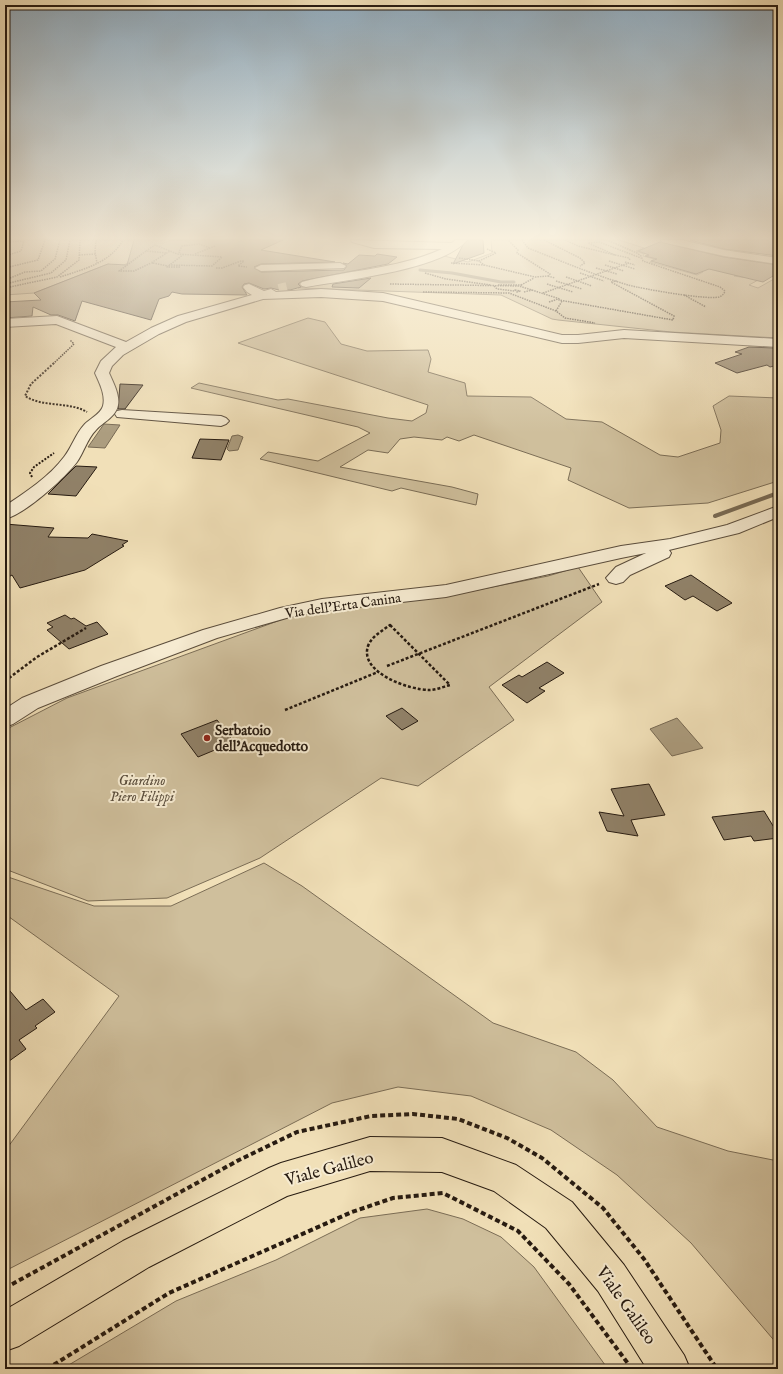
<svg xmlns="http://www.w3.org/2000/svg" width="783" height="1374" font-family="'IM FELL English',serif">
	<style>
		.green { fill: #cfbf9c; stroke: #7b6d56 }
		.water { fill: #ac9d7f; stroke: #776953 }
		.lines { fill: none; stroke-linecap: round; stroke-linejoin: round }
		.stream-far1 { stroke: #776953; stroke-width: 3 }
		.stream { stroke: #776953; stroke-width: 4 }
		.building { fill: #908168; stroke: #271b11 }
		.minor-tunnel { stroke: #c9b997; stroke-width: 12; stroke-dasharray: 12 6; stroke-linecap: butt }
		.minor-casing { stroke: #5a4c3b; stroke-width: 2 }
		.major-casing { stroke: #271b11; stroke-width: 2 }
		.path-far3 { stroke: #271b11; stroke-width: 1.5; stroke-dasharray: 1.5 1; stroke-linecap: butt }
		.path-far2 { stroke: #271b11; stroke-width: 2; stroke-dasharray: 2 1.5; stroke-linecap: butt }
		.path-far1 { stroke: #271b11; stroke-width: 2.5; stroke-dasharray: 3 2; stroke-linecap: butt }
		.path { stroke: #271b11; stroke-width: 4; stroke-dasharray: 5 3; stroke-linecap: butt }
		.minor { fill: #f6ebd1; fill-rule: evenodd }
		.major { fill: #f1e0b8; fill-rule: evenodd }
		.poi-dot { fill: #8f2418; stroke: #f6ebd1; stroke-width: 1.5 }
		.labels { text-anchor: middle; stroke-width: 4; stroke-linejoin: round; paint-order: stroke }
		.street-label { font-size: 14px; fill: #271b11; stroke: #f6ebd1 }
		.poi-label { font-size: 14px; font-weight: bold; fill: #271b11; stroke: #f6ebd1; text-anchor: start }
		.park-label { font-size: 14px; font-style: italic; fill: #594c3b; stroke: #f6ebd1 }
		.near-street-label { font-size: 17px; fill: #271b11; stroke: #f6ebd1 }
	</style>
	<rect width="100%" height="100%" fill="#f1e0b8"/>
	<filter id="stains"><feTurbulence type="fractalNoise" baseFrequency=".005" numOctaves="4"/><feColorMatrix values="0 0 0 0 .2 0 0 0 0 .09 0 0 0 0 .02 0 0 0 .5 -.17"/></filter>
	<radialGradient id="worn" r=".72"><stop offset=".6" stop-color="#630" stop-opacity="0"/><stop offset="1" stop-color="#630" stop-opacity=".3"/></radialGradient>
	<!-- green -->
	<g class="green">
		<path d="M 5,240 L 134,240 L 153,245 L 120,268 L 108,264 L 34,293 L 5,295 Z"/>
		<path d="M 491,240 L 619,240 L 644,248 L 636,251 L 644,254 L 643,256 L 654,259 L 650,262 L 697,275 L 703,272 L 679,264 L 745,270 L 734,276 C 743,278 751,277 760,279 L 749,285 L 758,288 L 774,279 L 778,280 L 778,338 L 671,332 L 558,320 L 552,319 L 501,295 L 298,288 L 444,256 L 468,262 L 492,253 Z"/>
		<path d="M 308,318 L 325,322 L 341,344 L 367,351 L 428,350 L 431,359 L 428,372 L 465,383 L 467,396 L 531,397 L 566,419 L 602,422 L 660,455 L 678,457 L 720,443 L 721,430 L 713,406 L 729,396 L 778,398 L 778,481 L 708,503 L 629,508 L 568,480 L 571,468 L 474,435 L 459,441 L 447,437 L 442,440 L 414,437 L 400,439 L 388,453 L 368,450 L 340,467 L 452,487 L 478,494 L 476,505 L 401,488 L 392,491 L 260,459 L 268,452 L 318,461 L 370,433 L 358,427 L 191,388 L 199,383 L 278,400 L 288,399 L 388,418 L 412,421 L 426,413 L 428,405 L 238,343 Z"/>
		<path d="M 578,567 L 602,602 L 489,687 L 514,720 L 418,786 L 381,778 L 260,858 L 167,898 L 88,901 L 5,869 L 5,730 L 67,698 L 294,615 L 457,594 L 548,576 Z"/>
		<path d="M 264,863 L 302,886 L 493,1023 L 576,1052 L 613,1080 L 657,1127 L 728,1151 L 778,1161 L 778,1345 L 691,1243 L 617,1175 L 551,1130 L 471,1096 L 398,1087 L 332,1103 L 5,1271 L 5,1151 L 119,996 L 5,914 L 5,876 L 94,906 L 171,906 Z"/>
		<path d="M 427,1209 L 463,1219 L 501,1237 L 534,1267 L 608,1369 L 62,1369 L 176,1301 L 276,1260 L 360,1218 Z"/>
	</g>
	<!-- water -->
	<g class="water">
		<path d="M 104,424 L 120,425 L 105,448 L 88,447 Z"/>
		<path d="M 238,435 L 243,437 L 238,450 L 229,451 L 227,449 L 232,436 Z"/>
		<path d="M 677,718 L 703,748 L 672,756 L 650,729 Z"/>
	</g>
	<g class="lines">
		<!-- stream-far1 -->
		<path class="stream-far1" d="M 420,270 L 452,273 L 501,282 L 514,282"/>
		<!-- stream -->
		<path class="stream" d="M 715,516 L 778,493"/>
	</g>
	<!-- building -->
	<g class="building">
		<path d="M 134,240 L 283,240 L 261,250 L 335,262 L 261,264 L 254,267 L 261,272 L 344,270 L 347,266 L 343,263 L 348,264 L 359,255 L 375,256 L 377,254 L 397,257 L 388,264 L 302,281 L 298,284 L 301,287 L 290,290 L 279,290 L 271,288 L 264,289 L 249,283 L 244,284 L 242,287 L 247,295 L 182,294 L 172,292 L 169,296 L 159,299 L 151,320 L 82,301 L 75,321 L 58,315 L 51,315 L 33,307 L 32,316 L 5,318 L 5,302 L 41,300 L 34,293 L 108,264 L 127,265 Z"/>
		<path d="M 468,240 L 483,240 L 484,253 L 453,264 L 463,245 Z"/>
		<path d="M 690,240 L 778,240 L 778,256 L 724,249 Z"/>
		<path d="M 660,242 L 724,257 L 778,265 L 778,273 L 763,282 L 709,269 L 696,274 L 651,261 L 657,259 L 645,256 L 649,255 L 638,251 Z"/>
		<path d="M 371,278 L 359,288 L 332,287 L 333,284 Z"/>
		<path d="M 749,347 L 774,348 L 778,356 L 778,365 L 770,367 L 767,365 L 737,373 L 715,363 L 742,354 L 735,352 Z"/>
		<path d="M 120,384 L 143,385 L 125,409 L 118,409 Z"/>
		<path d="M 200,439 L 229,440 L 221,460 L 192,458 Z"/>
		<path d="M 76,466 L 97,467 L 76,496 L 48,494 Z"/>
		<path d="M 5,524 L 54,528 L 48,537 L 88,538 L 92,534 L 128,541 L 122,545 L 124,546 L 85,570 L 20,588 L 12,575 L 5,579 Z"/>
		<path d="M 691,575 L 732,603 L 717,611 L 693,596 L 685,600 L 665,586 Z"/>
		<path d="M 65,615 L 71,619 L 74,618 L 86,626 L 97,622 L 108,634 L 69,649 L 47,630 L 53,627 L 47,623 Z"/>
		<path d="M 547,662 L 564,673 L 539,688 L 545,691 L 527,703 L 502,685 L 519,675 L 522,677 Z"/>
		<path d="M 402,708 L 418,721 L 402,730 L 386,716 Z"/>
		<path d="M 217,720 L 234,742 L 198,757 L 181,734 Z"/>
		<path d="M 649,784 L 665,815 L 631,820 L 638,836 L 607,831 L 599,812 L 624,816 L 611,789 Z"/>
		<path d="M 764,811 L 778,834 L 778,838 L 754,841 L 751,836 L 724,840 L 712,817 Z"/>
		<path d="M 5,985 L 26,1010 L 43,999 L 55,1012 L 35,1026 L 37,1028 L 19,1040 L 26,1049 L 5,1064 Z"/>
	</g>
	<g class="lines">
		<!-- minor-tunnel -->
		<path class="minor-tunnel" d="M 279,290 L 287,288"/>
		<!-- minor casing -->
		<g class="minor-casing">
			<g id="minor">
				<path d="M 351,240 L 452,243 L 455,240 L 467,240 C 443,270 344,280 306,287 L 302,286 L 300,284 L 302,282 C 348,270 398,269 442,249 L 374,248 L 352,242 Z"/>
				<path d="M 661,240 L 682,240 L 724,250 L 778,258 L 778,264 L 724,256 L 662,242 Z"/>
				<path d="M 340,263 L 346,266 L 344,268 L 261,271 L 255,268 L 261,265 Z"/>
				<path d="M 249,284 L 264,291 L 271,289 L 276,292 L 321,289 L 383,293 L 562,335 L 578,335 L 624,330 L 778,339 L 778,347 L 624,338 L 578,343 L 562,343 L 383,301 L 321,297 L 263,299 L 186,322 L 159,334 L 123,355 L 112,366 L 109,373 C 113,382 120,395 118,405 C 116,417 103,422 96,430 C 87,439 84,452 77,462 C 64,479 25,514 5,519 L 5,506 C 26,492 49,477 64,457 C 72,447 75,435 84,425 C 89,419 101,414 103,406 C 106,395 99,382 95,373 L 101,361 L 116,347 L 56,324 L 5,327 L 5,319 L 57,316 L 126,342 L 151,328 L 178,316 L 252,295 L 247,292 L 243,287 L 245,285 Z"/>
				<path d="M 122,410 L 221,416 L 226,418 L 229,421 L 226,424 L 221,426 L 117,417 L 115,414 L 117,411 Z"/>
				<path d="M 778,506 L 778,517 L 739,533 L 669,550 L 671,553 L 669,557 L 630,575 L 623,582 L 616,584 L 609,582 L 606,578 L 616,567 L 646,553 L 621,558 L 446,597 L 322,611 L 290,617 L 217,638 L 117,676 L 38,708 L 13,724 L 5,727 L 5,709 L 22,698 L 101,666 L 203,630 L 280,608 L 322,599 L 446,585 L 621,546 L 670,539 L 727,525 Z"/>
			</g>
		</g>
		<!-- major casing -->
		<g class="major-casing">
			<path id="major" d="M 370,1137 L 442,1138 L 516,1165 L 572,1202 L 624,1265 L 684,1355 L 690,1369 L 647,1369 L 598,1291 L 546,1228 L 494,1191 L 442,1172 L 370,1171 L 287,1196 L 149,1267 L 19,1346 L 5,1351 L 5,1310 L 123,1241 L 269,1168 L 281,1163 Z"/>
		</g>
		<!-- path-far3 -->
		<g class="path-far3">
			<path d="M 96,240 L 95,252 L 97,263"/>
			<path d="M 522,240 L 528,248 C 561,261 594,275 628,285 C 643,289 706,300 719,297 C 722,296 724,294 725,291 L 720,287 L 643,261 L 641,256 L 637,253 L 607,240"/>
			<path d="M 544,240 L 580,258 L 585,263 L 580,266"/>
			<path d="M 565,240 L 578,246 L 615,255 L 588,243 L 599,242 L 641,258"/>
			<path d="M 5,242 L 24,241 L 21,251 L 5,256"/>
			<path d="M 487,249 L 496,253"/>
			<path d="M 146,251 L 119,271 L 134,271 L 151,263"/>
			<path d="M 166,253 L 146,251 L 155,245 L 170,251"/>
			<path d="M 180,253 L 179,252 L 182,246 L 199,244 L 210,248"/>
			<path d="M 496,253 L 479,261 L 484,265 L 535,277 L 548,276 L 550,274 L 517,253 L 518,250 L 508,240"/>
			<path d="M 195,254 L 215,246"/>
			<path d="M 79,255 L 96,254"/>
			<path d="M 615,255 L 629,258 L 630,260"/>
			<path d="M 459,258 L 479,261"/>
			<path d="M 609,261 L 635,269"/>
			<path d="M 625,262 L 635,265"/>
			<path d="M 153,263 L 151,263 L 170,251 L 177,254 L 222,257 L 212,266 L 169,265"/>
			<path d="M 153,263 L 168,266"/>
			<path d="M 451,263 L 484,265"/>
			<path d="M 605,265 L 624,271"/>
			<path d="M 180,267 L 167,267 L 184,254"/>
			<path d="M 5,268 L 38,260 L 45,240"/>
			<path d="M 216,268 L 222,268 L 241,261 L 244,261 L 238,266 L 247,267"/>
			<path d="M 596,268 L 617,274"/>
			<path d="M 425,273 L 446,279 L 491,285"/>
			<path d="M 580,273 L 604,281"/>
			<path d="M 548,276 L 555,278"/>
			<path d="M 60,277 C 84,269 110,263 123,240"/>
			<path d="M 566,277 L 592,286"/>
			<path d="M 5,278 L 10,278 L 25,272 L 41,271 L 55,259 L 60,240"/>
			<path d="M 556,281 L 582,289"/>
			<path d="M 5,284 L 51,273 L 66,260 L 70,240"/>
			<path d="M 390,284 L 519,286 L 560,299 L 559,300 L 673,320 L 674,316 L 611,282 L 617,281"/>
			<path d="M 547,284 L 573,292"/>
			<path d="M 498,285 L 522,285"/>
			<path d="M 521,285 L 534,278"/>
			<path d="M 494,286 L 497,289 L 515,291"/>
			<path d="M 5,288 L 57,277 L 79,260 L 80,240"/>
			<path d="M 515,290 L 520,291 L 517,292 Z"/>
			<path d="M 423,292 L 509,293 L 556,311 L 565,318 L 595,323"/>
			<path d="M 524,292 L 532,290"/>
			<path d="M 543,293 L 629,263"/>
			<path d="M 684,295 L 706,307"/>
			<path d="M 549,302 L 558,299"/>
			<path d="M 556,311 L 562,301"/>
			<path d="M 53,364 L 74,344 L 70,340"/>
		</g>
		<!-- path-far2 -->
		<g class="path-far2">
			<path d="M 54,363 L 31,384 L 25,396 C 44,408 68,401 87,412"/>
			<path d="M 32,477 L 30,473 L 34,467 L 54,453"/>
		</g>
		<!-- path-far1 -->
		<g class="path-far1">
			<path d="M 390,625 L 450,685 C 443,687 436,690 429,690 C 410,690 359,673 368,646 C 372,636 382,631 390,625 Z"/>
			<path d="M 387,666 L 599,584"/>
			<path d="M 5,681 L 37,657 L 86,628"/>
			<path d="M 285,710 L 378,672"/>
		</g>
		<!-- path -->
		<g class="path">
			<path d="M 5,1288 L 239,1160 L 297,1132 L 371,1116 L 413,1114 L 458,1119 L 507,1138 L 542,1158 L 603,1208 L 644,1259 L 717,1369"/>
			<path d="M 47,1369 L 169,1293 L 352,1212 L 393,1198 L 443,1193 L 518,1231 L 569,1284 L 632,1369"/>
		</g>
		<!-- minor -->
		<use href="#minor" class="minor"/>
		<!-- major -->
		<use href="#major" class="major"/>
	</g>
	<!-- sky -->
	<linearGradient id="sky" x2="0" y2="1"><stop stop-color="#90abbe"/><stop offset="0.55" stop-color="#f9f1df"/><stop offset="1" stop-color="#f9f1df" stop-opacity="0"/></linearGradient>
	<rect width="783" height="433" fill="url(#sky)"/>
	<!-- markers -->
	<circle class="poi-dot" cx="207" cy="738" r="4"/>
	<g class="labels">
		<!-- street labels -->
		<g class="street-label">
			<text transform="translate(343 605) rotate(-8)" y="5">Via dell'Erta Canina</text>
		</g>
		<!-- poi labels -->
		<g class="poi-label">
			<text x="215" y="735">Serbatoio<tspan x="215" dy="16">dell'Acquedotto</tspan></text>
		</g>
		<!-- park labels -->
		<g class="park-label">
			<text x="142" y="785">Giardino<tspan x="142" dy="16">Piero Filippi</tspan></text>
		</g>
		<!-- near-street labels -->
		<g class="near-street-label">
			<text transform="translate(329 1168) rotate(-15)" y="6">Viale Galileo</text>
			<text transform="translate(627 1305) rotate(55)" y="6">Viale Galileo</text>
		</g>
	</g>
	<!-- margin -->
	<rect width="783" height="1374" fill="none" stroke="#f1e0b8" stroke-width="20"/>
	<rect x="6" y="6" width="771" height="1362" fill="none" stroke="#271b11" stroke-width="2"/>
	<rect x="10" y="10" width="763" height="1354" fill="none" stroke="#271b11"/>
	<rect width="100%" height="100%" filter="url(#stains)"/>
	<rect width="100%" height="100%" fill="url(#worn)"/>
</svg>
